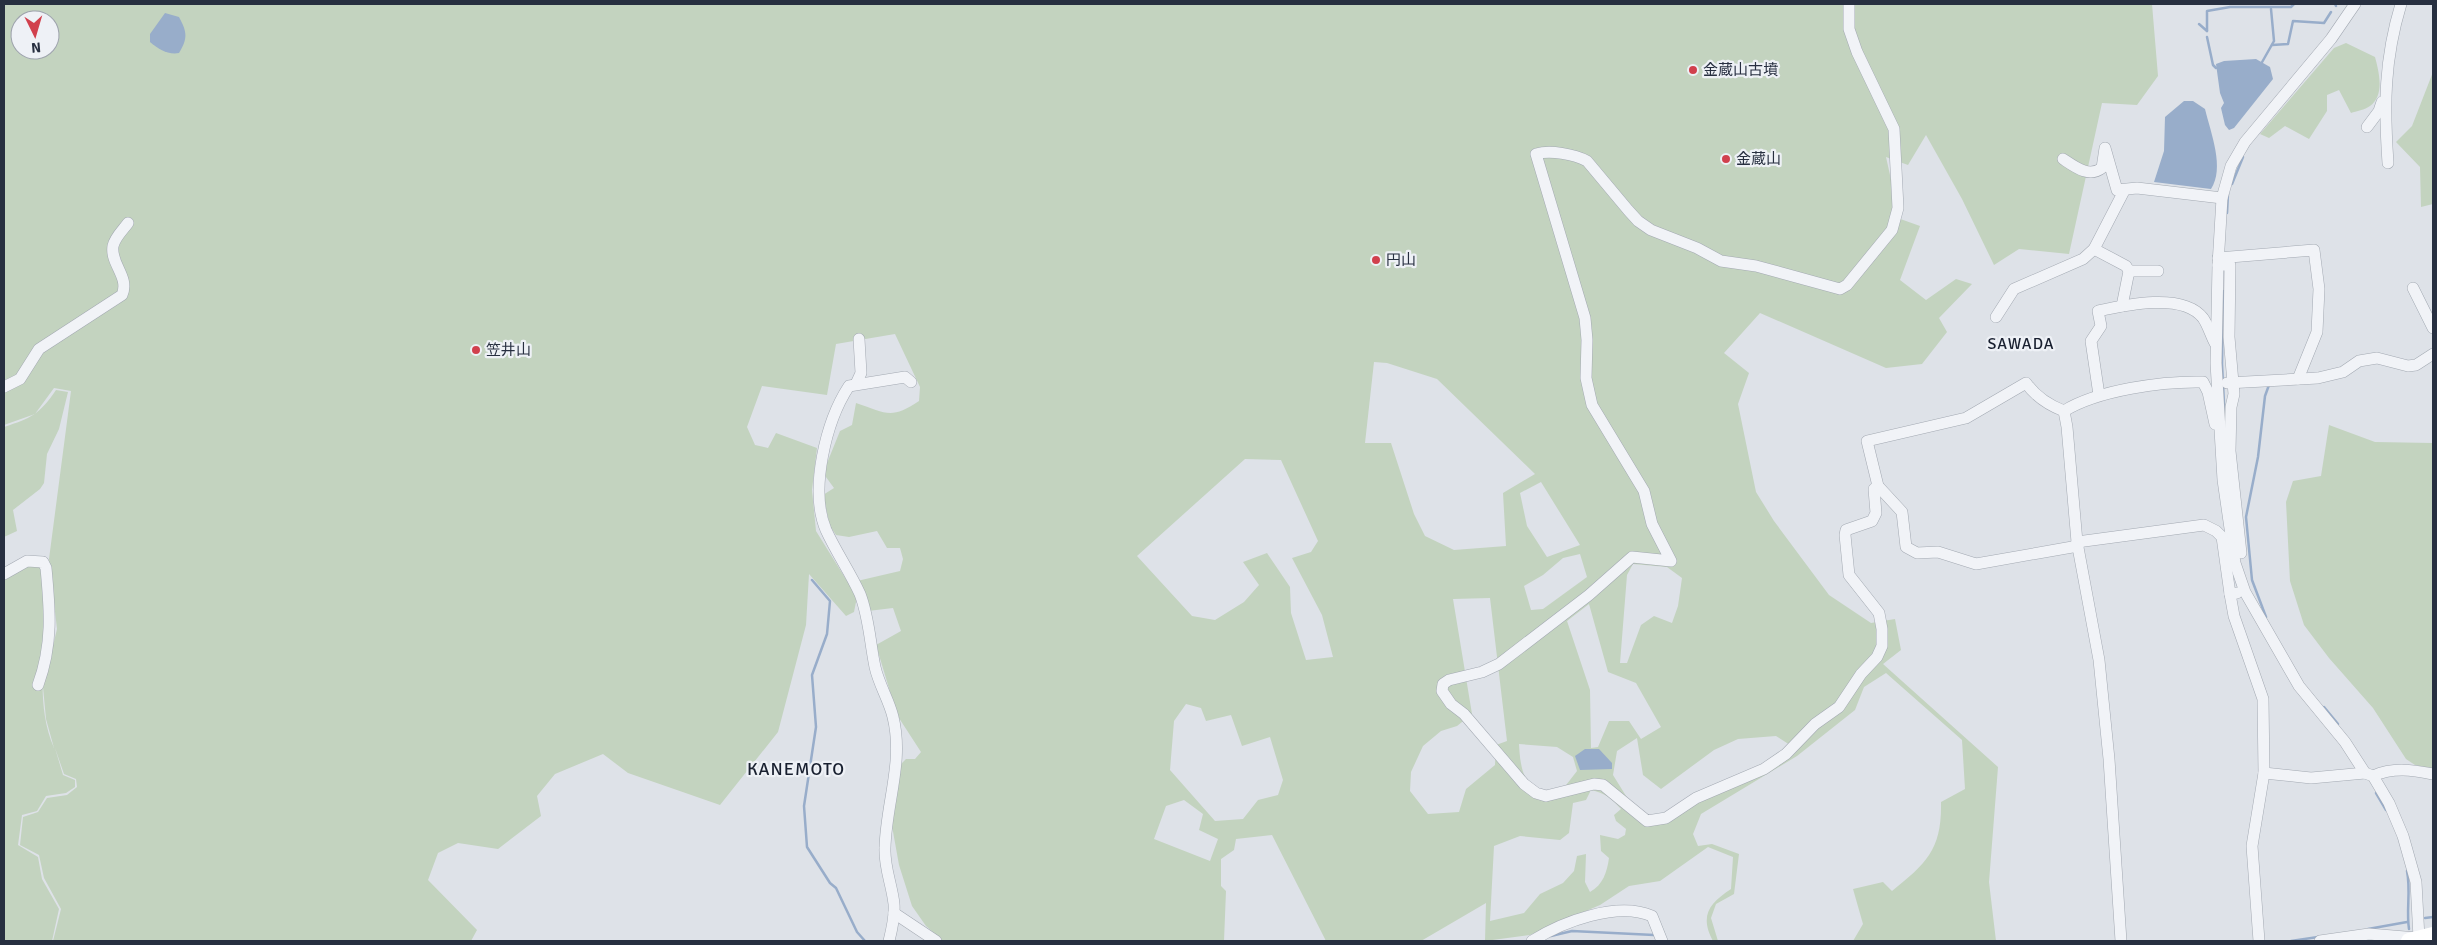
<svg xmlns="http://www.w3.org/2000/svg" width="2437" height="945" font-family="Signika,'Noto Sans JP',sans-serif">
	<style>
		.green { fill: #c3d3bf; fill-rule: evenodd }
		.water { fill: #98adca }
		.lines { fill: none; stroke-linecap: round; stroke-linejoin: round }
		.stream { stroke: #98adca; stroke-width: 2.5 }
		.street-casing { stroke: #a3a9b2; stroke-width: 12 }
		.street { stroke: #f1f3f7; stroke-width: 11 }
		.secondary { stroke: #fff; stroke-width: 16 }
		.poi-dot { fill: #d1404d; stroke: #eef1f6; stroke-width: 2 }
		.labels { text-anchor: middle; stroke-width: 4.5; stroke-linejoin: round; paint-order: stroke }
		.poi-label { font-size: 15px; fill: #272f40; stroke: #eef1f6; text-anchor: start }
		.neighbourhood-label { font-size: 16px; letter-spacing: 1px; fill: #192030; stroke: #eef1f6 }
		.quarter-label { font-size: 18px; letter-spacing: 1px; fill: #192030; stroke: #eef1f6 }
	</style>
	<rect width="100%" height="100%" fill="#dee2e8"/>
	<!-- green -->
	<g class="green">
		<path d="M 4,4 L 2152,4 L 2158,76 L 2137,105 L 2102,103 L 2069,254 L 2019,249 L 1994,265 L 1962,199 L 1926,135 L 1908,165 L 1886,157 L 1892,184 L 1892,216 L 1920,226 L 1900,280 L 1926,300 L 1956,279 L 1972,284 L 1939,318 L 1947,332 L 1922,364 L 1886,368 L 1760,313 L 1724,353 L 1749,373 L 1738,404 L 1756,492 L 1774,521 L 1829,595 L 1871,623 L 1895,619 L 1901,650 L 1883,664 L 1998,767 L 1989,882 L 1996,941 L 1853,941 L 1863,924 L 1853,889 L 1883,882 L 1892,891 C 1927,863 1942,849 1941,802 L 1965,789 L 1962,740 L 1886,673 L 1864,687 L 1855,710 L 1797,756 L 1701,814 L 1693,834 L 1698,846 L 1712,844 L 1739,854 L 1734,894 L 1716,904 L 1711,918 L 1718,941 L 1713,941 C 1699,915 1710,903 1731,889 L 1733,857 L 1708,847 L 1660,881 L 1629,886 L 1600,905 L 1530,935 L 1485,941 L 1486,903 L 1421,941 L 1326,941 L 1272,835 L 1236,839 L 1234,850 L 1221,859 L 1221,886 L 1226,891 L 1224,941 L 943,941 L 926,926 L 912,906 L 899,865 L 892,826 L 901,764 L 906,759 L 915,759 L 921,752 L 897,715 L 876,645 L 901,631 L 893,608 L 868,611 L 857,581 L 900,571 L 903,559 L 900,548 L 887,548 L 877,531 L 849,537 L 836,535 L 830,526 L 823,495 L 834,488 L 823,473 L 840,431 L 852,425 L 856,403 C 886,413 891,420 919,401 L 920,387 L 895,334 L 836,344 L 827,395 L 762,386 L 747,427 L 755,445 L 768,448 L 776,433 L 817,448 L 812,490 L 816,531 L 857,597 L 854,612 L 846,616 L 809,574 L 806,625 L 778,732 L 720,805 L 628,773 L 603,754 L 555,774 L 537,796 L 541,816 L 498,849 L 458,843 L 438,853 L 428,880 L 477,930 L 471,941 L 53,941 L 61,909 L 44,878 L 39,855 L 20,845 L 23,817 L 38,812 L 47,798 L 67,795 L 77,787 L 76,779 L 64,774 L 55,748 L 63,775 L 75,780 L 75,787 L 66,793 L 46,796 L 37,811 L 22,815 L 18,845 L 38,857 L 42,879 L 59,909 L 52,941 L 4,941 L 4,578 L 23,566 L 43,567 C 44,581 48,596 47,610 C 45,657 35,703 54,748 L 46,719 L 43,687 L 57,629 L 49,559 L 71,391 L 54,388 L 35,414 L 4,425 ZM 20,20 L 50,20 L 50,50 L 20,50 ZM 1374,362 L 1387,363 L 1437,379 L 1535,474 L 1503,493 L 1506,546 L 1454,550 L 1425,536 L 1414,514 L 1391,443 L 1365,443 ZM 1245,459 L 1281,460 L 1318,541 L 1311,552 L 1292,558 L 1322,615 L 1333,657 L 1306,660 L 1291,613 L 1290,587 L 1267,553 L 1243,562 L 1259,585 L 1244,602 L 1215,620 L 1192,616 L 1137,556 ZM 1541,482 L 1580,545 L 1547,557 L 1527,526 L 1520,493 ZM 1580,554 L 1587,577 L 1543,609 L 1531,610 L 1524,586 L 1543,575 L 1563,558 ZM 1633,564 L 1667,567 L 1682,578 L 1678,606 L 1672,623 L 1654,616 L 1641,625 L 1627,663 L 1620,663 L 1627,575 ZM 1490,598 L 1507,741 L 1496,745 L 1495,765 L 1466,789 L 1459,812 L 1428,814 L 1410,791 L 1411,772 L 1423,746 L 1441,731 L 1457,726 L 1472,714 L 1453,599 ZM 1589,604 L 1608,672 L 1636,683 L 1661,727 L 1641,739 L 1629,721 L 1609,721 L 1598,747 L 1591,748 L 1590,690 L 1567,621 ZM 1186,704 L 1201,708 L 1206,721 L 1231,715 L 1242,746 L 1270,737 L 1283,780 L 1278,795 L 1258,800 L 1243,819 L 1215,821 L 1170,770 L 1174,721 ZM 1776,736 L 1790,745 L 1750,772 L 1659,819 L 1643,816 L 1631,804 L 1613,775 L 1617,751 L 1637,738 L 1643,775 L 1661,789 L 1714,750 L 1738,739 ZM 1519,744 L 1557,747 L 1573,757 L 1577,771 L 1563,789 C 1557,789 1548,792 1543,791 C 1521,787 1520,760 1519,744 ZM 1591,790 C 1605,793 1611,798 1621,809 L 1614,815 L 1616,821 L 1626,829 L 1625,835 L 1618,839 L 1600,835 L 1601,851 L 1609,858 C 1607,872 1603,885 1590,892 L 1585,882 L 1586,854 L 1577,856 L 1574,871 L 1563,883 L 1540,894 L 1524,913 L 1490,921 L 1494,846 L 1520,836 L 1560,840 L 1569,833 L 1573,803 L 1586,800 ZM 1184,800 L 1203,814 L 1199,830 L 1218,839 L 1210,861 L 1154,839 L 1166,806 Z"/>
		<path d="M 2346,43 L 2375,57 C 2379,72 2385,95 2370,106 C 2365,110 2356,111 2351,113 L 2339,90 L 2327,95 L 2327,111 L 2309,139 L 2285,126 L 2269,138 L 2260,134 L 2334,48 Z"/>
		<path d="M 2433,72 L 2433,204 L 2421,207 L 2420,167 L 2396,142 L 2412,126 Z"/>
		<path d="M 56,390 L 68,392 L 59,429 L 47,454 L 44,483 L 40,489 L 13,510 L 17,531 L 4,537 L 4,427 C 31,418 39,415 56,390 Z"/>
		<path d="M 2329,425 L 2375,442 L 2433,443 L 2433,769 L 2415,765 L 2406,759 L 2373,708 L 2329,658 L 2304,625 L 2290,581 L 2286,502 L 2293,481 L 2321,476 Z"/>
	</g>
	<!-- water -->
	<g class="water">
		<path d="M 165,13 L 179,17 C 187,32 188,38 179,53 C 168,55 158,49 150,42 L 150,34 Z"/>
		<path d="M 2256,59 L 2270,67 L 2273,79 L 2234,128 L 2229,130 L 2225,125 L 2221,108 L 2224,103 L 2220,93 L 2216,64 L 2224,61 Z"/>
		<path d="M 2184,101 L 2193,101 L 2205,109 C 2211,134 2225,168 2211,189 L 2154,182 L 2164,151 L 2165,117 Z"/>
		<path d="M 1585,749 L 1599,749 L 1612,763 L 1612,769 L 1580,770 L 1575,756 Z"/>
	</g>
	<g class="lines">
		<!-- stream -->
		<g class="stream">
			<path d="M 2335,4 L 2336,6"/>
			<path d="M 2199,24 L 2207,31"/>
			<path d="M 2207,31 L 2207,11 L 2230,7 L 2291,7 L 2294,4"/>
			<path d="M 2207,37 L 2213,65 L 2216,68"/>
			<path d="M 2272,45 L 2288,44 L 2293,21 L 2324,23 L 2331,12"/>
			<path d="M 2261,64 L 2274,41 L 2271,9"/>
			<path d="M 2232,184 L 2243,157"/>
			<path d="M 2227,213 L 2228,194"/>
			<path d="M 2223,291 L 2222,364 L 2225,423"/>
			<path d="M 812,580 L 830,601 L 827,634 L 812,675 L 816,727 L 804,806 L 807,847 L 830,883 L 836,888 L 857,932 L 865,941"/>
			<path d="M 2266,617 L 2252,580 L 2246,517 L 2258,457 L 2265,396 L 2269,385"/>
			<path d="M 2324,707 L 2338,724"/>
			<path d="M 2376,793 L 2386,810"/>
			<path d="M 2407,871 C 2411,891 2406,910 2409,929"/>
			<path d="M 2425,918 L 2433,917"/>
			<path d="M 2368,929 L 2407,922"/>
			<path d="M 1551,936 L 1572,931 L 1654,935"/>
			<path d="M 2291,941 L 2318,937"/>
		</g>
		<!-- street casing -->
		<g class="street-casing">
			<g id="street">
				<path d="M 1849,4 L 1849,29 L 1857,52 L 1894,129 L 1898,208 L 1892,230 L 1847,285 L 1840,289 L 1756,266 L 1721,261 L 1697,248 L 1651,230 L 1638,221 L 1628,210 L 1587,161 C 1574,154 1550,150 1536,154 L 1585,318 L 1587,340 L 1586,378 L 1592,405 L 1644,491 L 1652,524 L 1671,561 L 1632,557 L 1589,595 L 1499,664 L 1482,672 L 1449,680 L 1443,684 L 1442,691 L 1451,704 L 1464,714 L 1524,784 L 1536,793 L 1546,796 L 1594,784 L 1603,785 L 1647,821 L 1666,818 L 1696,798 L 1764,769 L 1786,754 L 1815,724 L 1839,707 L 1861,674 L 1877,657 L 1882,646 L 1882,629 L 1879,613 L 1849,575 L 1845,535 L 1846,530 L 1872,521 L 1876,513 L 1874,489 L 1878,486"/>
				<path d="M 2367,127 L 2379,111 L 2382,102"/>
				<path d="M 2063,159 C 2075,167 2089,178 2102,168 L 2105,148 L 2117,190 L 2137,188 L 2222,198"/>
				<path d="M 2388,163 C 2384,106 2384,60 2401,4"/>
				<path d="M 2094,249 L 2126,266 L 2129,271 L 2122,306"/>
				<path d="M 2218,258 L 2314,250 L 2319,289 L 2317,332 L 2298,379"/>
				<path d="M 2218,265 L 2216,363 L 2223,480 L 2235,563 L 2245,592 L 2299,686 L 2345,742 L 2365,773 L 2373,776 L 2389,803 L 2403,836 L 2416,882 L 2419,938"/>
				<path d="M 2129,271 L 2158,271"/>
				<path d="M 2413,288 L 2433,328"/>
				<path d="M 1996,317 L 2014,289 L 2083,259 L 2094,249 L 2124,191"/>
				<path d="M 2227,383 L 2318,378 L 2343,372 L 2359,361 L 2377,358 L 2408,366 L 2416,365 L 2433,354"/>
				<path d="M 856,384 L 861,373 L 859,339"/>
				<path d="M 4,387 L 20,379 L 39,349 L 122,295 C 130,277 110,264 113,246 C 115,237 123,230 128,223"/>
				<path d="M 2099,395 L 2091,341 L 2101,326 L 2098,311 C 2125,305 2183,292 2203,318 C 2208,325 2211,336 2215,343"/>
				<path d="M 2064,411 L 2067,427 L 2077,542 L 2099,660 L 2109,759 L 2121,941"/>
				<path d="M 2077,542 L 2204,525 L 2216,531 L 2222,537 L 2230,594 L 2237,593"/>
				<path d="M 2078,546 L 1976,564 L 1938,552 L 1917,553 L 1906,547 L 1902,512 L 1878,486 L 1867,441 L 1966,418 L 2026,383 C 2036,397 2048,405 2064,411 C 2098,390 2163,381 2203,382 L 2208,392 L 2215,424"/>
				<path d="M 2241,553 L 2230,451 L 2231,407 L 2234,394 L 2229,337 L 2230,265 L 2218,265 L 2222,198 L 2231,166 L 2245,142 L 2331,39 L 2355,4"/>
				<path d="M 4,574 L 27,561 L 43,562 L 46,568 C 50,610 53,644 38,685"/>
				<path d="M 2230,594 L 2234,616 L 2263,699 L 2264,773 L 2252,846 L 2259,941"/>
				<path d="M 2264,773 L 2311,778 L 2365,773"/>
				<path d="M 2373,776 C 2394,767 2412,770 2433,774"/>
				<path d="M 894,913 L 936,941"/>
				<path d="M 889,941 C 892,929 895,916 894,904 C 892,885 884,867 885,848 C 886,803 904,762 893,717 C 889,700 879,685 875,667 C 870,643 869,617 860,594 C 850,572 836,552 826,530 C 809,490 826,421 849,386 L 905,377 L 911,382"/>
				<path d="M 1532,941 C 1562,922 1617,901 1652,916 L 1662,941"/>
				<path d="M 2320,941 L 2369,934 L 2417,938"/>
			</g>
		</g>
		<!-- street -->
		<use href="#street" class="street"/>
		<!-- secondary -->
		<path class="secondary" d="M 2409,941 L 2433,935"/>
	</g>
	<!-- markers -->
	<g class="poi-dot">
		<circle cx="1693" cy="70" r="5"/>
		<circle cx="1726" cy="159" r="5"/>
		<circle cx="1376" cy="260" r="5"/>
		<circle cx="476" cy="350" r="5"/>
	</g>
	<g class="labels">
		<!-- poi labels -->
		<g class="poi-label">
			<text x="1703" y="75">金蔵山古墳</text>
			<text x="1736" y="164">金蔵山</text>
			<text x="1386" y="265">円山</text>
			<text x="486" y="355">笠井山</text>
		</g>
		<!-- neighbourhood labels -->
		<g class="neighbourhood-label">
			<text x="2021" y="349">SAWADA</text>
		</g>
		<!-- quarter labels -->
		<g class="quarter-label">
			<text x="796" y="775">KANEMOTO</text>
		</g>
	</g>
	<!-- border -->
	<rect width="2437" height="945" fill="none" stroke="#272f40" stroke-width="10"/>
	<!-- north arrow -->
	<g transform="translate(35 35) rotate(175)"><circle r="24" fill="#eef1f6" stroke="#9ea3ad"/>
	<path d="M0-4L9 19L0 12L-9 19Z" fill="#d1404d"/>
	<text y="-8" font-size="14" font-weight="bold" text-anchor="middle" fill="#272f40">N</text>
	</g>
</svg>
